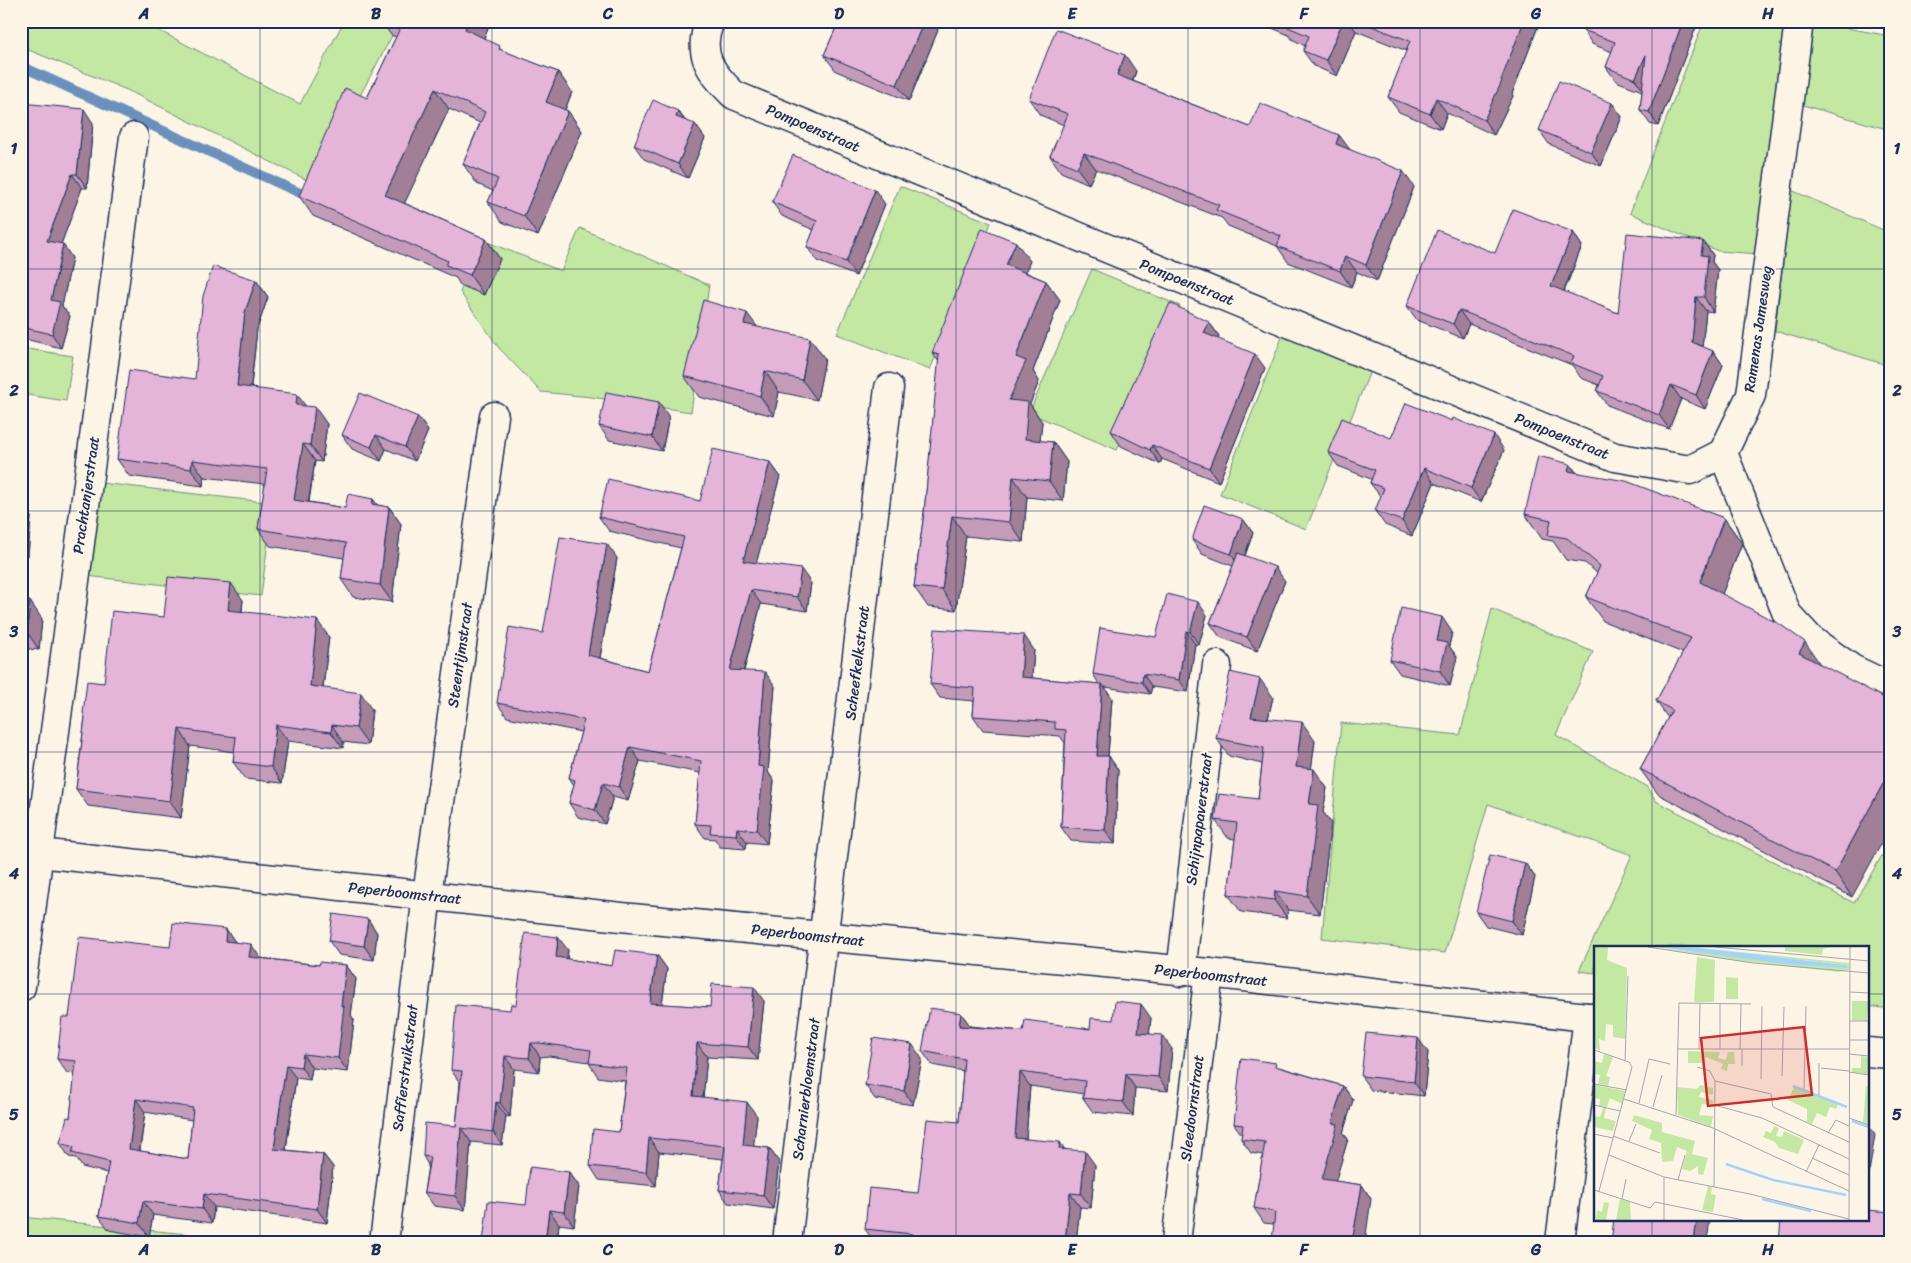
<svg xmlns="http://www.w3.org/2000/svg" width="1911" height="1263" font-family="Sriracha,sans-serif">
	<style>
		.green { fill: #c3e8a2; stroke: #6f8c80 }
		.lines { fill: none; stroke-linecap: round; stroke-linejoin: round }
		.stream { stroke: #6b91bd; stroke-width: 10 }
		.minor-casing { stroke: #1b2f5e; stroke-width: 31 }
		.minor { stroke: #fcf5e5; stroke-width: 28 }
		.wall { fill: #c49cba; stroke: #1b2f5e; fill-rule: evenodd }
		.shaded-wall { fill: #a07f97; stroke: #1b2f5e }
		.building { fill: #e4b5d8; stroke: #1b2f5e; fill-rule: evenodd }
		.grid { fill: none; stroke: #1b2f5e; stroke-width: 1; stroke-opacity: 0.55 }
		.labels { text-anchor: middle; stroke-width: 4.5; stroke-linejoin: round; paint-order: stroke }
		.street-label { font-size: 15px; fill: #1b2f5e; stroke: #fcf5e5 }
		.inset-river { fill: none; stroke: #a0d3fd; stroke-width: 2.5 }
		.inset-road { fill: none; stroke: #a2a6af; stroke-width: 1 }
		.view { fill: #d62828; fill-opacity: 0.15; stroke: #d62828; stroke-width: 2.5 }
		.inset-edge { fill: none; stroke: #1b2f5e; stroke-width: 2.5 }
		.neatline { fill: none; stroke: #1b2f5e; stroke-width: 2 }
		.grid-label { font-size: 16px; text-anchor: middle; font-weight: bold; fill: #1b2f5e }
	</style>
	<rect width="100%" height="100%" fill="#fcf5e5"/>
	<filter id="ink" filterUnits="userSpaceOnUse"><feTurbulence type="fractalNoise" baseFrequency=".02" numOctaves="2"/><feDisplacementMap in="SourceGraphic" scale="10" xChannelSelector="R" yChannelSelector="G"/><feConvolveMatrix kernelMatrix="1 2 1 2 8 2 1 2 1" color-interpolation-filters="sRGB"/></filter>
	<g filter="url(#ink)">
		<!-- green -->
		<g class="green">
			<path d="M 21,21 L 162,21 L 158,30 L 300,104 L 344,21 L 400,21 L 313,183 L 127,90 L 21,47 Z"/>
			<path d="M 1704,21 L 1775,21 L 1784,32 L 1760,254 L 1718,251 L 1630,213 Z"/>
			<path d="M 1809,21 L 1890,36 L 1890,130 L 1799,104 Z"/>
			<path d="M 900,186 L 991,223 L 930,370 L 837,334 Z"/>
			<path d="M 1791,190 L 1890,233 L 1890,366 L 1775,331 Z"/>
			<path d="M 580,228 L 709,285 L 691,412 L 591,397 L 541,392 L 499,348 L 460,292 L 482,240 L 561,271 Z"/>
			<path d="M 1092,269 L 1180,306 L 1117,450 L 1029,413 Z"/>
			<path d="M 1284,332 L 1371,369 L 1306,529 L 1220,494 Z"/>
			<path d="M 21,348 L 73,356 L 66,401 L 21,394 Z"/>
			<path d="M 101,483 L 273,503 L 261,596 L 87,576 Z"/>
			<path d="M 1492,609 L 1593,652 L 1556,735 L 1648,787 L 1656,801 L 1854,903 L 1890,842 L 1890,1009 L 1867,1006 L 1867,947 L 1595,947 L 1595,973 L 1579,971 L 1632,855 L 1488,804 L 1445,953 L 1322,938 L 1341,723 L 1460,735 Z"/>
			<path d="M 21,1217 L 187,1234 L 186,1242 L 21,1242 Z"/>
		</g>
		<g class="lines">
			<!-- stream -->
			<path class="stream" d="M 21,66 L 311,198"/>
			<!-- minor casing -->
			<g class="minor-casing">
				<g id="minor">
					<path d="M 710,21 C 696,54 711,73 734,95 L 1615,457 L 1690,470 L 1723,453"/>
					<path d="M 1799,21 L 1751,395 L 1723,453 L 1787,614 L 1811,640 L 1852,669 L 1890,687"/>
					<path d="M 21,851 L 621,917 L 1209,973 L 1595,1018"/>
					<path d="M 1181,972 L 1217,665"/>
					<path d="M 21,987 L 134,137"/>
					<path d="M 1867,1052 L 1890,1054"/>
					<path d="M 384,1242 L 427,895 L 494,416"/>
					<path d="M 787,1242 L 889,388"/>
					<path d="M 1176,1242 L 1209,973"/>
					<path d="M 1560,1242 L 1588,1017"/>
				</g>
			</g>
			<!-- minor -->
			<use href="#minor" class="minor"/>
		</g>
		<!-- wall -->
		<g class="wall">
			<path d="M 381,21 L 490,21 L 491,22 L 484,38 L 503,51 L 558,72 L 572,92 L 565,110 L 568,111 L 582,131 L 538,236 L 502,222 L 488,202 L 493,191 L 477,184 L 463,164 L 480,123 L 449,109 L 404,203 L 486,239 L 500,259 L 484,295 L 460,285 L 456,278 L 313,216 L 299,196 L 367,98 L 396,37 L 391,35 Z"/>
			<path d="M 839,21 L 932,21 L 938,30 L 909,101 L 836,71 L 824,55 Z"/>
			<path d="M 1255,21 L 1540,21 L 1512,94 L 1513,96 L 1494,135 L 1447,113 L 1441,129 L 1399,112 L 1388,97 L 1407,51 L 1356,31 L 1337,76 L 1314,66 L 1303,51 L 1305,46 L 1292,39 L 1289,35 Z"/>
			<path d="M 1586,21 L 1697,21 L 1698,22 L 1658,126 L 1650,124 L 1640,110 L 1642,91 L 1616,81 L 1606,67 L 1612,52 L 1592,44 L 1583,30 Z"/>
			<path d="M 1136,71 L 1133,81 L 1250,127 L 1339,135 L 1349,149 L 1414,187 L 1377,281 L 1357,272 L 1351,287 L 1288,262 L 1277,246 L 1228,226 L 1222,218 L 1096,169 L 1089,184 L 1061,172 L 1050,156 L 1064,125 L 1040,115 L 1029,99 Z"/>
			<path d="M 21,103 L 93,123 L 87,188 L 82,188 L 61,244 L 72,258 L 62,306 L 70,316 L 61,348 L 21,338 L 21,193 L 25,182 L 23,182 L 21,180 Z"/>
			<path d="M 1612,103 L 1622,117 L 1601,166 L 1549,144 L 1539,130 Z"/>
			<path d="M 678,111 L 685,120 L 705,138 L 688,178 L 644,159 L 634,145 Z"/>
			<path d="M 772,202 L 885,204 L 856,276 L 817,261 L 807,247 L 814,230 L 782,216 Z"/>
			<path d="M 1573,232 L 1582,246 L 1564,292 L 1618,313 L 1703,241 L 1713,255 L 1712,262 L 1718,270 L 1713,312 L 1706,311 L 1702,347 L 1713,351 L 1723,365 L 1705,409 L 1681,399 L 1669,429 L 1607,405 L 1597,391 L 1599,385 L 1581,378 L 1572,365 L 1469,324 L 1463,338 L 1417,320 L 1407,306 L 1495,253 Z"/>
			<path d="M 1030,261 L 1025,272 L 1046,281 L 1060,300 L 1033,371 L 1039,381 L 1030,404 L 1042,422 L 1040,441 L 1053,442 L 1067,462 L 1063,501 L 1027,497 L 1023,542 L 966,536 L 956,610 L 928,607 L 914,587 L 924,513 L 939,362 L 932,353 Z"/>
			<path d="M 256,280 L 268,297 L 257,329 L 251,387 L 306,406 L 327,424 L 322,462 L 315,461 L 309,502 L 345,508 L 373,499 L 377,505 L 389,507 L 401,524 L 392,602 L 353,597 L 341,579 L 344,558 L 270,546 L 258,529 L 265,484 L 204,477 L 203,486 L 129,476 L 117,459 L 195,379 Z"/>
			<path d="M 1209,322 L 1219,336 L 1217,339 L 1265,368 L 1219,482 L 1162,459 L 1160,464 L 1121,446 L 1111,431 Z"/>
			<path d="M 825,359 L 817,400 L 779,392 L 774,416 L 699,397 L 684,376 Z"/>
			<path d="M 418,417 L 428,431 L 415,461 L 386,449 L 381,461 L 352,449 L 342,435 Z"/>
			<path d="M 669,417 L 662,451 L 609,440 L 599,426 Z"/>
			<path d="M 1391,438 L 1504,450 L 1481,502 L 1434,483 L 1412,536 L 1385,525 L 1375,511 L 1381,497 L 1370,483 L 1371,479 L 1338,466 L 1328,452 Z"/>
			<path d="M 770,462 L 780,476 L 756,563 L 811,583 L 807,611 L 761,604 L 744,671 L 775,686 L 768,772 L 774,781 L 767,844 L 747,842 L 746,849 L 720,847 L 715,839 L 705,838 L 695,824 L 700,773 L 640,761 L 628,801 L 613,797 L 605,824 L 578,817 L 569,803 L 574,785 L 569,778 L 581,732 L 507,717 L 497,703 L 543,633 L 617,558 L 600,658 L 648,671 L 681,548 L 609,531 L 599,517 L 700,501 Z"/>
			<path d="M 1570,464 L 1576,472 L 1724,518 L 1742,543 L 1722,594 L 1852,897 L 1658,794 L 1640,769 L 1668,718 L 1656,701 L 1683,653 L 1603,621 L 1586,597 L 1597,573 L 1585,563 L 1566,560 L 1553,541 L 1542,539 L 1525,514 Z"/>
			<path d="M 21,504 L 31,517 L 28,556 L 21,556 Z"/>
			<path d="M 1243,519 L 1253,533 L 1245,556 L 1285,581 L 1257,651 L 1220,637 L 1210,623 L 1233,566 L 1202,554 L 1192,540 Z"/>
			<path d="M 243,600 L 242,611 L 329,637 L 323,688 L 372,710 L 368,745 L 343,742 L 343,748 L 288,741 L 282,783 L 245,779 L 233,762 L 234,752 L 190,746 L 181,818 L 88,806 L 76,789 L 85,717 L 104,683 L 164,617 Z"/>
			<path d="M 21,601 L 42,619 L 39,650 L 21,648 L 21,650 Z"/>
			<path d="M 1207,615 L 1199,645 L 1195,644 L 1188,692 L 1152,687 L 1150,694 L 1105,687 L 1112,698 L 1108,756 L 1118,770 L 1115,844 L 1071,841 L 1061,827 L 1065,743 L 1060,736 L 983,730 L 973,716 L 974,701 L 940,698 L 930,684 L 1034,650 L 1032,678 L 1099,684 L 1093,674 L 1156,637 Z"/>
			<path d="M 1452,632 L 1449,646 L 1457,657 L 1450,686 L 1400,674 L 1390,660 Z"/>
			<path d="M 1273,697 L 1268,719 L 1315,741 L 1311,769 L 1327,788 L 1323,812 L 1331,823 L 1320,914 L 1288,910 L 1287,918 L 1241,912 L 1228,894 L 1235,839 L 1228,838 L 1215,820 L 1258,799 L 1262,764 L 1229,756 L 1216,738 Z"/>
			<path d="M 1525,863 L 1535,877 L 1522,935 L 1486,926 L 1476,912 Z"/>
			<path d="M 368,919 L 377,933 L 374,960 L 339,955 L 329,941 Z"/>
			<path d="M 226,929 L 235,942 L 260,957 L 260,958 L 319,965 L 346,965 L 356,979 L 351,1015 L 354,1020 L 348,1072 L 312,1068 L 310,1080 L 296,1078 L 286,1150 L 323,1154 L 333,1167 L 327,1223 L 214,1207 L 212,1223 L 153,1215 L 149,1237 L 109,1230 L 99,1216 L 107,1173 L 82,1167 L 76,1158 L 69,1157 L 60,1143 L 70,1118 L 75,1074 L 67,1073 L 57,1059 L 69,1017 L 170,947 ZM 145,1112 L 192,1120 L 188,1159 L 140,1151 Z"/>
			<path d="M 568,950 L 567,959 L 612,966 L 657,955 L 667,969 L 662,1004 L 710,1007 L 764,1001 L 758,1060 L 707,1057 L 703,1097 L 757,1116 L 753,1146 L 769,1148 L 779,1162 L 773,1209 L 728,1203 L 719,1190 L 723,1159 L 659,1152 L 656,1186 L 599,1180 L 590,1166 L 619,1132 L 625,1081 L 598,1077 L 589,1063 L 589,1062 L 549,1056 L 540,1057 L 539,1072 L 514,1069 L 510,1117 L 506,1116 L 502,1145 L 471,1142 L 465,1210 L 434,1206 L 424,1192 L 428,1165 L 423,1156 L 456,1126 L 460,1083 L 451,1070 L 516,1005 Z"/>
			<path d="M 961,1013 L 970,1026 L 1023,1031 L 1090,1029 L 1113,1020 L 1151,1018 L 1149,1034 L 1172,1049 L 1168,1091 L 1135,1088 L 1133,1116 L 1093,1112 L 1083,1098 L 1084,1094 L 1030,1086 L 1026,1139 L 1065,1149 L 1095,1165 L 1091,1208 L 1080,1207 L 1076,1242 L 874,1242 L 865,1229 L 918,1193 L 959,1122 L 963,1071 L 932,1065 L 922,1051 Z"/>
			<path d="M 1428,1052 L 1424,1096 L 1371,1090 L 1361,1076 Z"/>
			<path d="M 922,1059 L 913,1105 L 875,1099 L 865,1085 Z"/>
			<path d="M 1279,1067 L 1343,1086 L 1353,1100 L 1343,1133 L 1348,1139 L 1335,1181 L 1362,1185 L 1371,1199 L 1273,1224 L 1264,1223 L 1254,1208 L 1263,1155 L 1251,1153 L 1241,1139 L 1242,1135 L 1234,1124 Z"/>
			<path d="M 569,1172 L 579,1186 L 574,1226 L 559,1224 L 557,1242 L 483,1242 L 526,1205 Z"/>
		</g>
		<!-- shaded-wall -->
		<g class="shaded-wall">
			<path d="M 468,21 L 490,21 L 491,22 L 479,49 L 465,29 Z"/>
			<path d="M 924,21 L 932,21 L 938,30 L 909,101 L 897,85 Z"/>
			<path d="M 1343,21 L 1349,21 L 1356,31 L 1337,76 L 1326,60 Z"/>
			<path d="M 1524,21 L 1540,21 L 1512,94 L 1513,96 L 1494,135 L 1484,120 Z"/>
			<path d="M 1683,21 L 1697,21 L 1698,22 L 1658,126 L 1649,112 Z"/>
			<path d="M 1125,55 L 1136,71 L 1129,91 L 1117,75 Z"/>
			<path d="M 1646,55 L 1645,93 L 1635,79 Z"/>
			<path d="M 558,72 L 572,92 L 560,122 L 546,102 Z"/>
			<path d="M 435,89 L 449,109 L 399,215 L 385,195 Z"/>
			<path d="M 1436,98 L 1447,113 L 1441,129 L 1430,114 Z"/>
			<path d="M 1612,103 L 1622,117 L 1601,166 L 1591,152 Z"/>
			<path d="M 84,109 L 93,123 L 87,188 L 77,174 Z"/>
			<path d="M 568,111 L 582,131 L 538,236 L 524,216 Z"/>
			<path d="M 678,111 L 688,125 L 676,117 Z"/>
			<path d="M 695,124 L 705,138 L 688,178 L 678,164 Z"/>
			<path d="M 1339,135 L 1351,151 L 1336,144 Z"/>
			<path d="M 1084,153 L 1096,169 L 1089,184 L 1077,168 Z"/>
			<path d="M 1403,171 L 1414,187 L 1377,281 L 1366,265 Z"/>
			<path d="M 72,174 L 82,188 L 57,255 L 47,241 Z"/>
			<path d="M 875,190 L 885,204 L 856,276 L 846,262 Z"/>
			<path d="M 1573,232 L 1582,246 L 1560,300 L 1551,286 Z"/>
			<path d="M 486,239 L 500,259 L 484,295 L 470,275 Z"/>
			<path d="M 1703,241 L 1713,255 L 1712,262 L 1718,270 L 1713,312 L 1704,297 L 1701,255 Z"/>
			<path d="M 1016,242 L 1030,261 L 1020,285 L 1006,265 Z"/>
			<path d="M 63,244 L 72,258 L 62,306 L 70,316 L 61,348 L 52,334 L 51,300 Z"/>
			<path d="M 1345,256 L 1357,272 L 1351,287 L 1340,271 Z"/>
			<path d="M 256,280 L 268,297 L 257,329 L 249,403 L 237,386 L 245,312 Z"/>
			<path d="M 1046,281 L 1060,300 L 1033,371 L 1039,381 L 1030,404 L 1042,422 L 1038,459 L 1025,439 L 1009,400 L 1016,357 Z"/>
			<path d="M 1696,297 L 1706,311 L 1701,357 L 1692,342 Z"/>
			<path d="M 1459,310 L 1469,324 L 1463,338 L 1453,324 Z"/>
			<path d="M 747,313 L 762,333 L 744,324 Z"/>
			<path d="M 1209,322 L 1219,336 L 1214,348 L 1204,333 Z"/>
			<path d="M 810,338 L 825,359 L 817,400 L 802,380 Z"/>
			<path d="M 1713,351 L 1723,365 L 1705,409 L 1696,395 Z"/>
			<path d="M 1255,354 L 1265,368 L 1219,482 L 1209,468 Z"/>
			<path d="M 765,371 L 779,392 L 774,416 L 760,396 Z"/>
			<path d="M 1671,385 L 1681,399 L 1669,429 L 1659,415 Z"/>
			<path d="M 297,394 L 309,411 L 296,405 Z"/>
			<path d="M 659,402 L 669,417 L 662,451 L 652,437 Z"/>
			<path d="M 315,407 L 327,424 L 322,462 L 310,445 Z"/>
			<path d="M 418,417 L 428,431 L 415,461 L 405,447 Z"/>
			<path d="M 376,435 L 386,449 L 381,461 L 371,447 Z"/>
			<path d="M 1494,435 L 1504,450 L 1481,502 L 1471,488 Z"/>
			<path d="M 1053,442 L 1067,462 L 1063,501 L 1049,481 Z"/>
			<path d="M 303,444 L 315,461 L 306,517 L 294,500 Z"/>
			<path d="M 1152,445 L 1162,459 L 1160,464 L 1150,450 Z"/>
			<path d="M 192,460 L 204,477 L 203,486 L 191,469 Z"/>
			<path d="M 770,462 L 780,476 L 753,575 L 743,561 Z"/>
			<path d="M 1570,464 L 1587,488 L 1568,471 Z"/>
			<path d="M 1424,468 L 1434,483 L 1412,536 L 1402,521 Z"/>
			<path d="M 1013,477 L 1027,497 L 1023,542 L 1009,522 Z"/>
			<path d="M 373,499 L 385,516 L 372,504 Z"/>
			<path d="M 21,504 L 31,517 L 28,556 L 21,546 Z"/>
			<path d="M 389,507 L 401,524 L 392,602 L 380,585 Z"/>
			<path d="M 952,516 L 966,536 L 956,610 L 942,590 Z"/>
			<path d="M 1724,518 L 1742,543 L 1717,607 L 1700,582 Z"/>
			<path d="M 1243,519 L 1253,533 L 1240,568 L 1231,554 Z"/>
			<path d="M 607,544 L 617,558 L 598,669 L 588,655 Z"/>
			<path d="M 1275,567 L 1285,581 L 1257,651 L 1247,637 Z"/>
			<path d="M 801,569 L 811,583 L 807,611 L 797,597 Z"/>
			<path d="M 231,583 L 243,600 L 240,626 L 228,610 Z"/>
			<path d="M 751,590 L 761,604 L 740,684 L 730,670 Z"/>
			<path d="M 30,601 L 42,619 L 39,650 L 27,632 Z"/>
			<path d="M 1198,602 L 1207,615 L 1199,645 L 1190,632 Z"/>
			<path d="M 1442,617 L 1452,632 L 1449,646 L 1457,657 L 1450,686 L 1440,671 L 1437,641 Z"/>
			<path d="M 317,620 L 329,637 L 321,703 L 310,686 Z"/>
			<path d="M 1186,631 L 1195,644 L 1188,692 L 1179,680 Z"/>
			<path d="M 1024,635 L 1034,650 L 1031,691 L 1021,677 Z"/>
			<path d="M 1805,642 L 1822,667 L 1799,653 Z"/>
			<path d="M 765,672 L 775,686 L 768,772 L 774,781 L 767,844 L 757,830 L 758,766 Z"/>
			<path d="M 1143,674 L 1152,687 L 1150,694 L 1142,682 Z"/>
			<path d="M 1260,679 L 1273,697 L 1264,735 L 1251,717 Z"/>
			<path d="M 1102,684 L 1112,698 L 1107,770 L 1097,756 Z"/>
			<path d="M 361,693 L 372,710 L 368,745 L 356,728 Z"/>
			<path d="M 1302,722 L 1315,741 L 1309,786 L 1296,767 Z"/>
			<path d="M 276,725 L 288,741 L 282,783 L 271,767 Z"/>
			<path d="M 332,725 L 343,742 L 343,748 L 331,732 Z"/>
			<path d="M 179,729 L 190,746 L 181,818 L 170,801 Z"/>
			<path d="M 630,747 L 640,761 L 628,801 L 619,787 Z"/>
			<path d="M 1109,756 L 1118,770 L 1115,844 L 1105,830 Z"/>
			<path d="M 1314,769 L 1327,788 L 1323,812 L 1331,823 L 1320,914 L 1307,896 L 1309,804 Z"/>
			<path d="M 1890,771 L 1890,828 L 1852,897 L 1835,872 Z"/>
			<path d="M 603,783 L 613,797 L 605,824 L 595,810 Z"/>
			<path d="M 737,828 L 747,842 L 746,849 L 736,835 Z"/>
			<path d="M 1525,863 L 1535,877 L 1522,935 L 1512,921 Z"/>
			<path d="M 1275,891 L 1288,910 L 1287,918 L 1274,900 Z"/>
			<path d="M 368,919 L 377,933 L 374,960 L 364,946 Z"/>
			<path d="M 226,929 L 236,943 L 225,941 Z"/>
			<path d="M 558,937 L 568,950 L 565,971 L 556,957 Z"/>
			<path d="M 251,944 L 260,957 L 259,970 L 249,957 Z"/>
			<path d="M 657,955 L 667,969 L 660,1017 L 650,1003 Z"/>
			<path d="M 346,965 L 356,979 L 351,1015 L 354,1020 L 348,1072 L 338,1058 L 341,1006 Z"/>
			<path d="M 754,987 L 764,1001 L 758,1060 L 748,1047 Z"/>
			<path d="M 1141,1004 L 1151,1018 L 1148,1047 L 1138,1033 Z"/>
			<path d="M 961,1013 L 971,1027 L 959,1026 Z"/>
			<path d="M 1162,1035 L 1172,1049 L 1168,1091 L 1158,1077 Z"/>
			<path d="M 1418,1038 L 1428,1052 L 1424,1096 L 1414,1082 Z"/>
			<path d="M 531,1043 L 540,1057 L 539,1072 L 529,1058 Z"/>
			<path d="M 697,1043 L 707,1057 L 702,1110 L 693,1096 Z"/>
			<path d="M 912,1044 L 922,1059 L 913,1105 L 904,1091 Z"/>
			<path d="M 303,1054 L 312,1068 L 310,1080 L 301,1067 Z"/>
			<path d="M 505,1056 L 514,1069 L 510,1117 L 500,1103 Z"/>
			<path d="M 286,1065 L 296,1078 L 284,1162 L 274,1149 Z"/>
			<path d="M 1020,1072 L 1030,1086 L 1025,1152 L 1015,1138 Z"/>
			<path d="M 1126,1074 L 1135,1088 L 1133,1116 L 1123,1102 Z"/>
			<path d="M 1343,1086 L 1353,1100 L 1343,1133 L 1348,1139 L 1332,1193 L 1322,1179 L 1332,1123 Z"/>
			<path d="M 136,1099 L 145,1112 L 138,1162 L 129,1149 Z"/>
			<path d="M 496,1102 L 506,1116 L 502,1145 L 493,1132 Z"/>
			<path d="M 747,1102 L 757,1116 L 752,1159 L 743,1145 Z"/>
			<path d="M 1867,1124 L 1875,1135 L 1867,1185 Z"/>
			<path d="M 461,1128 L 471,1142 L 465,1210 L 455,1196 Z"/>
			<path d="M 649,1138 L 659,1152 L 656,1186 L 646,1172 Z"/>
			<path d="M 1060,1142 L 1069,1156 L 1059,1149 Z"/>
			<path d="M 769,1148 L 779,1162 L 773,1209 L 763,1195 Z"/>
			<path d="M 1085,1151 L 1095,1165 L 1091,1208 L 1081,1194 Z"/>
			<path d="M 323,1154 L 333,1167 L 327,1223 L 317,1209 Z"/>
			<path d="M 569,1172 L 579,1186 L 574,1226 L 564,1212 Z"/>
			<path d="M 1362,1185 L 1371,1199 L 1365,1242 L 1352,1242 Z"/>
			<path d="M 1070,1193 L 1080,1207 L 1076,1242 L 1065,1242 Z"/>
			<path d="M 204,1194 L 214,1207 L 212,1223 L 202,1209 Z"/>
			<path d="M 143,1201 L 153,1215 L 149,1237 L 139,1223 Z"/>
			<path d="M 549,1210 L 559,1224 L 557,1242 L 545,1242 Z"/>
			<path d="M 1697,1219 L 1710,1219 L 1707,1242 L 1694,1242 Z"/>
		</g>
		<!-- building -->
		<g class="building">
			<path d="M 393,21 L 468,21 L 465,29 L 500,46 L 499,49 L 558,72 L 546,102 L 568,111 L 524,216 L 488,202 L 498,179 L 463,164 L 485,112 L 435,89 L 385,195 L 486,239 L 470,275 L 446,265 L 448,261 L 299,196 L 345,88 L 367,98 L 402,24 Z"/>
			<path d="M 839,21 L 924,21 L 897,85 L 824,55 Z"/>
			<path d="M 1281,21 L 1343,21 L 1326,60 L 1303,51 L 1309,36 L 1281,24 L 1282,22 Z"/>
			<path d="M 1359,21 L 1524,21 L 1501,80 L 1502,81 L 1484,120 L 1436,98 L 1430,114 L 1388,97 L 1410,41 Z"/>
			<path d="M 1586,21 L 1683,21 L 1649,112 L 1640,110 L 1646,55 L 1635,79 L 1606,67 L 1615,42 L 1583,30 Z"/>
			<path d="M 1056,29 L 1125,55 L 1117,75 L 1250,127 L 1260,103 L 1339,135 L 1336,144 L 1403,171 L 1366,265 L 1345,256 L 1340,271 L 1277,246 L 1281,236 L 1216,210 L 1219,205 L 1084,153 L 1077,168 L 1050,156 L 1068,114 L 1029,99 Z"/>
			<path d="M 1559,81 L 1612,103 L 1591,152 L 1539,130 Z"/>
			<path d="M 653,100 L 678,111 L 676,117 L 695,124 L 678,164 L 634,145 Z"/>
			<path d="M 21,103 L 84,109 L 77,174 L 72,174 L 47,241 L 63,244 L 51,300 L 60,302 L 52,334 L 21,327 L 21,277 L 23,270 L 21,270 L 21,193 L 30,170 L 21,169 Z"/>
			<path d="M 793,155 L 875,190 L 846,262 L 807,247 L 817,221 L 772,202 Z"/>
			<path d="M 1513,209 L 1573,232 L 1551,286 L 1618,313 L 1627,233 L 1703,241 L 1701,255 L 1708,256 L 1704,297 L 1696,297 L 1692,342 L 1713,351 L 1696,395 L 1671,385 L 1659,415 L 1597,391 L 1603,376 L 1571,363 L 1574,356 L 1459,310 L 1453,324 L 1407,306 L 1437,230 L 1495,253 Z"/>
			<path d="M 982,228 L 1016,242 L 1006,265 L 1046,281 L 1016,357 L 1026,361 L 1009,400 L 1028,402 L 1025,439 L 1053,442 L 1049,481 L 1013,477 L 1009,522 L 952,516 L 942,590 L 914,587 L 924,513 L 939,355 L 932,353 Z"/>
			<path d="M 213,266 L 256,280 L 245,312 L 237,386 L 297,394 L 296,405 L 315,407 L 310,445 L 303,444 L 294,500 L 345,508 L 348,494 L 373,499 L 372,504 L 389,507 L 380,585 L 341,579 L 346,543 L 258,529 L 267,469 L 192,460 L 191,469 L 117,459 L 129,370 L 195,379 L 203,296 Z"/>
			<path d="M 703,300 L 747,313 L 744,324 L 810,338 L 802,380 L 765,371 L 760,396 L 684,376 Z"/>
			<path d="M 1170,303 L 1209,322 L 1204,333 L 1255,354 L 1209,468 L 1152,445 L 1150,450 L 1111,431 Z"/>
			<path d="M 606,392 L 659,402 L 652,437 L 599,426 Z"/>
			<path d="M 360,393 L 418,417 L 405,447 L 376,435 L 371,447 L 342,435 Z"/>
			<path d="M 1406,403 L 1452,421 L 1453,418 L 1494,435 L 1471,488 L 1424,468 L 1402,521 L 1375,511 L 1384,488 L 1370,483 L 1375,470 L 1328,452 L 1342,418 L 1391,438 Z"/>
			<path d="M 713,449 L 770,462 L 743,561 L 801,569 L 797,597 L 751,590 L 730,670 L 765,672 L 758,766 L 764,767 L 757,830 L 737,828 L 736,835 L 710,833 L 711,825 L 695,824 L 701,761 L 630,747 L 619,787 L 603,783 L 595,810 L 569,803 L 575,780 L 569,778 L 584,720 L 497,703 L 509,627 L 543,633 L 560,537 L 607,544 L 588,655 L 648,671 L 684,537 L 599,517 L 608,479 L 700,501 Z"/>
			<path d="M 1538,456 L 1570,464 L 1568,471 L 1626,481 L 1724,518 L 1700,582 L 1781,625 L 1805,642 L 1799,653 L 1890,701 L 1890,771 L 1835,872 L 1640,769 L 1672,710 L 1656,701 L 1691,638 L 1586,597 L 1600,566 L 1567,538 L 1548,535 L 1551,520 L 1525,514 Z"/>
			<path d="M 1204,505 L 1243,519 L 1231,554 L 1192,540 Z"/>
			<path d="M 1238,553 L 1275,567 L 1247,637 L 1210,623 Z"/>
			<path d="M 168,577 L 231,583 L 228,610 L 317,620 L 310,686 L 361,693 L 356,728 L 332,725 L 331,732 L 276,725 L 271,767 L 233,762 L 236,737 L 179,729 L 170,801 L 76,789 L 85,717 L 83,713 L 87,681 L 104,683 L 112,611 L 164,617 Z"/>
			<path d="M 1167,594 L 1198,602 L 1190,632 L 1186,631 L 1179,680 L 1143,674 L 1142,682 L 1093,674 L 1100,628 L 1156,637 Z"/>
			<path d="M 21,601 L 30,601 L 27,632 L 21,632 Z"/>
			<path d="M 1401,608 L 1442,617 L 1437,641 L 1447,643 L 1440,671 L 1390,660 Z"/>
			<path d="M 935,629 L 1024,635 L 1021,677 L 1102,684 L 1097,756 L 1109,756 L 1105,830 L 1061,827 L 1066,730 L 1055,729 L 1055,722 L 973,716 L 975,688 L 930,684 Z"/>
			<path d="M 1230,672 L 1260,679 L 1251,717 L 1302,722 L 1296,767 L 1314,769 L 1309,804 L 1318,805 L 1307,896 L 1275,891 L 1274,900 L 1228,894 L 1237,823 L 1215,820 L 1219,794 L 1258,799 L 1264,748 L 1216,738 Z"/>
			<path d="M 1490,855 L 1525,863 L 1512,921 L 1476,912 Z"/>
			<path d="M 333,914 L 368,919 L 364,946 L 329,941 Z"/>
			<path d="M 173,923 L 226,929 L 225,941 L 251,944 L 249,957 L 319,965 L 320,962 L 346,965 L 341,1006 L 344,1006 L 338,1058 L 303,1054 L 301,1067 L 286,1065 L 274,1149 L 323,1154 L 317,1209 L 204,1194 L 202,1209 L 143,1201 L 139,1223 L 99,1216 L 109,1162 L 72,1153 L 74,1147 L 60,1143 L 67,1117 L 70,1118 L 76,1061 L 57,1059 L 62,1017 L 69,1017 L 79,937 L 170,947 ZM 136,1099 L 193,1108 L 188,1159 L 129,1149 Z"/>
			<path d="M 525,933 L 558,937 L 556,957 L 612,966 L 615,950 L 657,955 L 650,1003 L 710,1007 L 712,984 L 754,987 L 748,1047 L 697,1043 L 693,1096 L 747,1102 L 743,1145 L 769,1148 L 763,1195 L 719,1190 L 725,1146 L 649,1138 L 646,1172 L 590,1166 L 593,1129 L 619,1132 L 627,1068 L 589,1063 L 591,1050 L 539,1043 L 531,1043 L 529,1058 L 505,1056 L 500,1103 L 496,1102 L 493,1132 L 461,1128 L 455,1196 L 424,1192 L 430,1157 L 423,1156 L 425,1123 L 456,1126 L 462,1071 L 451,1070 L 456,1005 L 510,1010 L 511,1004 L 516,1005 Z"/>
			<path d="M 1115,1001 L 1141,1004 L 1138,1033 L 1162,1035 L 1158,1077 L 1126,1074 L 1123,1102 L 1083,1098 L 1085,1081 L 1020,1072 L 1015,1138 L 1060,1142 L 1059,1149 L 1085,1151 L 1081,1194 L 1070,1193 L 1065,1242 L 912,1242 L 913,1234 L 865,1229 L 869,1188 L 918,1193 L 927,1119 L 959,1122 L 964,1059 L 922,1051 L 930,1008 L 961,1013 L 959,1026 L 1023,1031 L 1025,1020 L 1090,1029 L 1091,1018 L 1113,1020 Z"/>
			<path d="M 1366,1033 L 1418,1038 L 1414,1082 L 1361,1076 Z"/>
			<path d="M 873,1038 L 912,1044 L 904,1091 L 865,1085 Z"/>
			<path d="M 1241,1058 L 1276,1063 L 1275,1066 L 1343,1086 L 1332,1123 L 1338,1124 L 1322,1179 L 1362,1185 L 1352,1242 L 1272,1242 L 1275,1212 L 1254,1208 L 1265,1142 L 1241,1139 L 1243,1125 L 1234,1124 Z"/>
			<path d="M 530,1167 L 569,1172 L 564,1212 L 549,1210 L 545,1242 L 483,1242 L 488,1201 L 526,1205 Z"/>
			<path d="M 1867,1210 L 1890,1212 L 1890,1242 L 1779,1242 L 1781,1219 L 1867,1219 Z"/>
			<path d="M 1614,1219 L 1697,1219 L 1694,1242 L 1611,1242 Z"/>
		</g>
	</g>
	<!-- grid -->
	<path class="grid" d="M 260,21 L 260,1242M 492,21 L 492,1242M 724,21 L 724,1242M 956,21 L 956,1242M 1188,21 L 1188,1242M 1420,21 L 1420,1242M 1652,21 L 1652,947M 21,269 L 1890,269M 21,511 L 1890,511M 21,752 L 1890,752M 21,994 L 1595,994M 1867,994 L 1890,994M 1652,1219 L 1652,1242"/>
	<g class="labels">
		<!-- street labels -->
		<g class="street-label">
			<text transform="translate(813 128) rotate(23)" y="5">Pompoenstraat</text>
			<text transform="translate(1187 282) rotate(22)" y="5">Pompoenstraat</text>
			<text transform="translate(1758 329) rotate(-82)" y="5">Ramenas Jamesweg</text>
			<text transform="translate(1562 436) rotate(22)" y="5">Pompoenstraat</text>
			<text transform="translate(86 495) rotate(-82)" y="5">Prachtanjerstraat</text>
			<text transform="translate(460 655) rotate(-82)" y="5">Steentijmstraat</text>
			<text transform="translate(857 663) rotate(-83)" y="5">Scheefkelkstraat</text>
			<text transform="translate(1199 819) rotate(-83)" y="5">Schijnpapaverstraat</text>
			<text transform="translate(405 893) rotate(6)" y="5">Peperboomstraat</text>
			<text transform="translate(808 935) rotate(6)" y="5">Peperboomstraat</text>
			<text transform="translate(1211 975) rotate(6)" y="5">Peperboomstraat</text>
			<text transform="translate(405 1068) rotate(-83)" y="5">Saffierstruikstraat</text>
			<text transform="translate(806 1089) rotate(-83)" y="5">Scharnierbloemstraat</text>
			<text transform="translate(1192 1108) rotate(-83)" y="5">Sleedoornstraat</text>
		</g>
	</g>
	<!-- overview -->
	<g transform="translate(1594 946)">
		<rect width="275" height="275" fill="#fcf5e5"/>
		<path d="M 0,1 L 14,1 L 13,14 L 33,22 L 31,93 L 19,91 L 19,79 L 12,78 L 11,95 L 5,93 L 6,104 L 0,102 ZM 56,1 L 254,22 L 252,19 L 96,1 L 245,16 L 255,17 L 255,24 L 244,26 L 130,13 ZM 191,1 L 238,1 L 229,3 L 228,9 L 191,5 ZM 103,11 L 121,14 L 120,56 L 100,56 ZM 132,31 L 144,32 L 144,53 L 132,53 ZM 258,55 L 275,55 L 273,75 L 258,74 ZM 94,105 L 126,106 L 124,112 L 132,114 L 134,106 L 140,106 L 141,118 L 134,118 L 133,125 L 127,123 L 129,118 L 112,111 L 109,117 L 94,117 ZM 10,108 L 19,111 L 12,130 L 16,131 L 14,140 L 4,138 L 6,129 L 1,128 L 0,133 L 0,115 L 8,117 ZM 267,110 L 275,111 L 275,129 L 258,126 L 258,122 L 267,122 ZM 1,139 L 31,145 L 28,158 L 16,152 L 13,161 L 5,160 L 6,153 L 2,152 L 0,158 ZM 106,139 L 119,142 L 119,149 L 107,146 L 105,151 L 119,154 L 119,159 L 108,158 L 105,169 L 119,170 L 117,181 L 84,169 L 83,141 L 103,143 ZM 272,140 L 275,141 L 275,178 L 269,176 ZM 200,141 L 244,158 L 242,163 L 236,161 L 232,171 L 223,167 L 218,178 L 213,176 L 213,163 L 194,154 ZM 9,162 L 12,162 L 10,172 L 22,175 L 19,185 L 0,181 L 0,170 L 6,171 ZM 40,169 L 68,177 L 68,186 L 101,195 L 98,208 L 114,212 L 109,229 L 104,228 L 104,220 L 96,225 L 88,223 L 93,205 L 83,201 L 79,215 L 68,216 L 67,197 L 55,193 L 58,184 L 38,175 ZM 180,180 L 185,182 L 182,190 L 188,191 L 190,185 L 210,194 L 204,208 L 185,202 L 181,196 L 169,191 L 172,185 L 177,187 ZM 114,240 L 118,241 L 117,248 L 122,249 L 119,266 L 108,264 ZM 26,253 L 36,256 L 37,274 L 22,274 ZM 10,256 L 15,257 L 12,274 L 2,274 L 3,264 L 8,266 Z" fill="#c3e8a2"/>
		<path d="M 64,1 L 105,2 L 252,19 L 254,22 L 192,18 Z" fill="#a0d3fd"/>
		<path class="inset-river" d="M 199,140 L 253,161M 258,175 L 275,181M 132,218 L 179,234 L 252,249M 168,253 L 217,265"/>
		<path class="inset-road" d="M 54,1 L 159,17 L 275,27M 121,1 L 275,15M 256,46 L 275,47M 256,75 L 275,75M 256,94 L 275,94M 83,103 L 255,103M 105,103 L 106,57M 126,103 L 126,57M 146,103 L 147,58M 0,104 L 35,116 L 38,121 L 5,245M 255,108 L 275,110M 31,115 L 34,30M 148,120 L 148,103M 103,121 L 116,125 L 121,135 L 120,241M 227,122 L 255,125M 255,126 L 275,129M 188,130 L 190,61M 167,133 L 168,60M 121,135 L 177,148 L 179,161 L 255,196M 0,138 L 33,144M 210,143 L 212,60M 225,149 L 225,117M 30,153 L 119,182 L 255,245M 45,157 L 55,113 L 76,118M 0,159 L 26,165M 120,159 L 168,172 L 255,213M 59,161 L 68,129M 82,169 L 85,57 L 157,58M 255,172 L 275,179M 234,187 L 242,174 L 255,180M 0,188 L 19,192M 19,190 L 66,207M 35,195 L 42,178M 15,209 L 70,231 L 156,248 L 255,273M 218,212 L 255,229M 212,226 L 225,199M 84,234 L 91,209M 0,244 L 56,262 L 61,256 L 149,274M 28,253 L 32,233M 70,274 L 70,231M 255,274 L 256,1"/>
		<path class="view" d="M 210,81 L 218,149 L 114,160 L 107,92 Z"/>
		<rect width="275" height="275" class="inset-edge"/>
	</g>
	<!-- margin -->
	<rect width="1911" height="1263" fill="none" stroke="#fcf5e5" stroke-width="55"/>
	<rect x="28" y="28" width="1856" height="1208" class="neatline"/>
	<g class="grid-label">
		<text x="144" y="19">A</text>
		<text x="376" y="19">B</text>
		<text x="608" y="19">C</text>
		<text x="839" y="19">D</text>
		<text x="1072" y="19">E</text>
		<text x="1304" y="19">F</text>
		<text x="1536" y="19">G</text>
		<text x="1768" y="19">H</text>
		<text x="14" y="154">1</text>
		<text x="1897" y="154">1</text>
		<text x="14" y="396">2</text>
		<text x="1897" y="396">2</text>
		<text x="14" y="637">3</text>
		<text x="1897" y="637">3</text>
		<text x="14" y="879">4</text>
		<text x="1897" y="879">4</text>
		<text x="14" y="1120">5</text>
		<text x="1897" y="1120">5</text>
		<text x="144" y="1255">A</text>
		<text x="376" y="1255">B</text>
		<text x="608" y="1255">C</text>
		<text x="839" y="1255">D</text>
		<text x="1072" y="1255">E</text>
		<text x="1304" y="1255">F</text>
		<text x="1536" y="1255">G</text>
		<text x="1768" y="1255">H</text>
	</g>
</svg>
